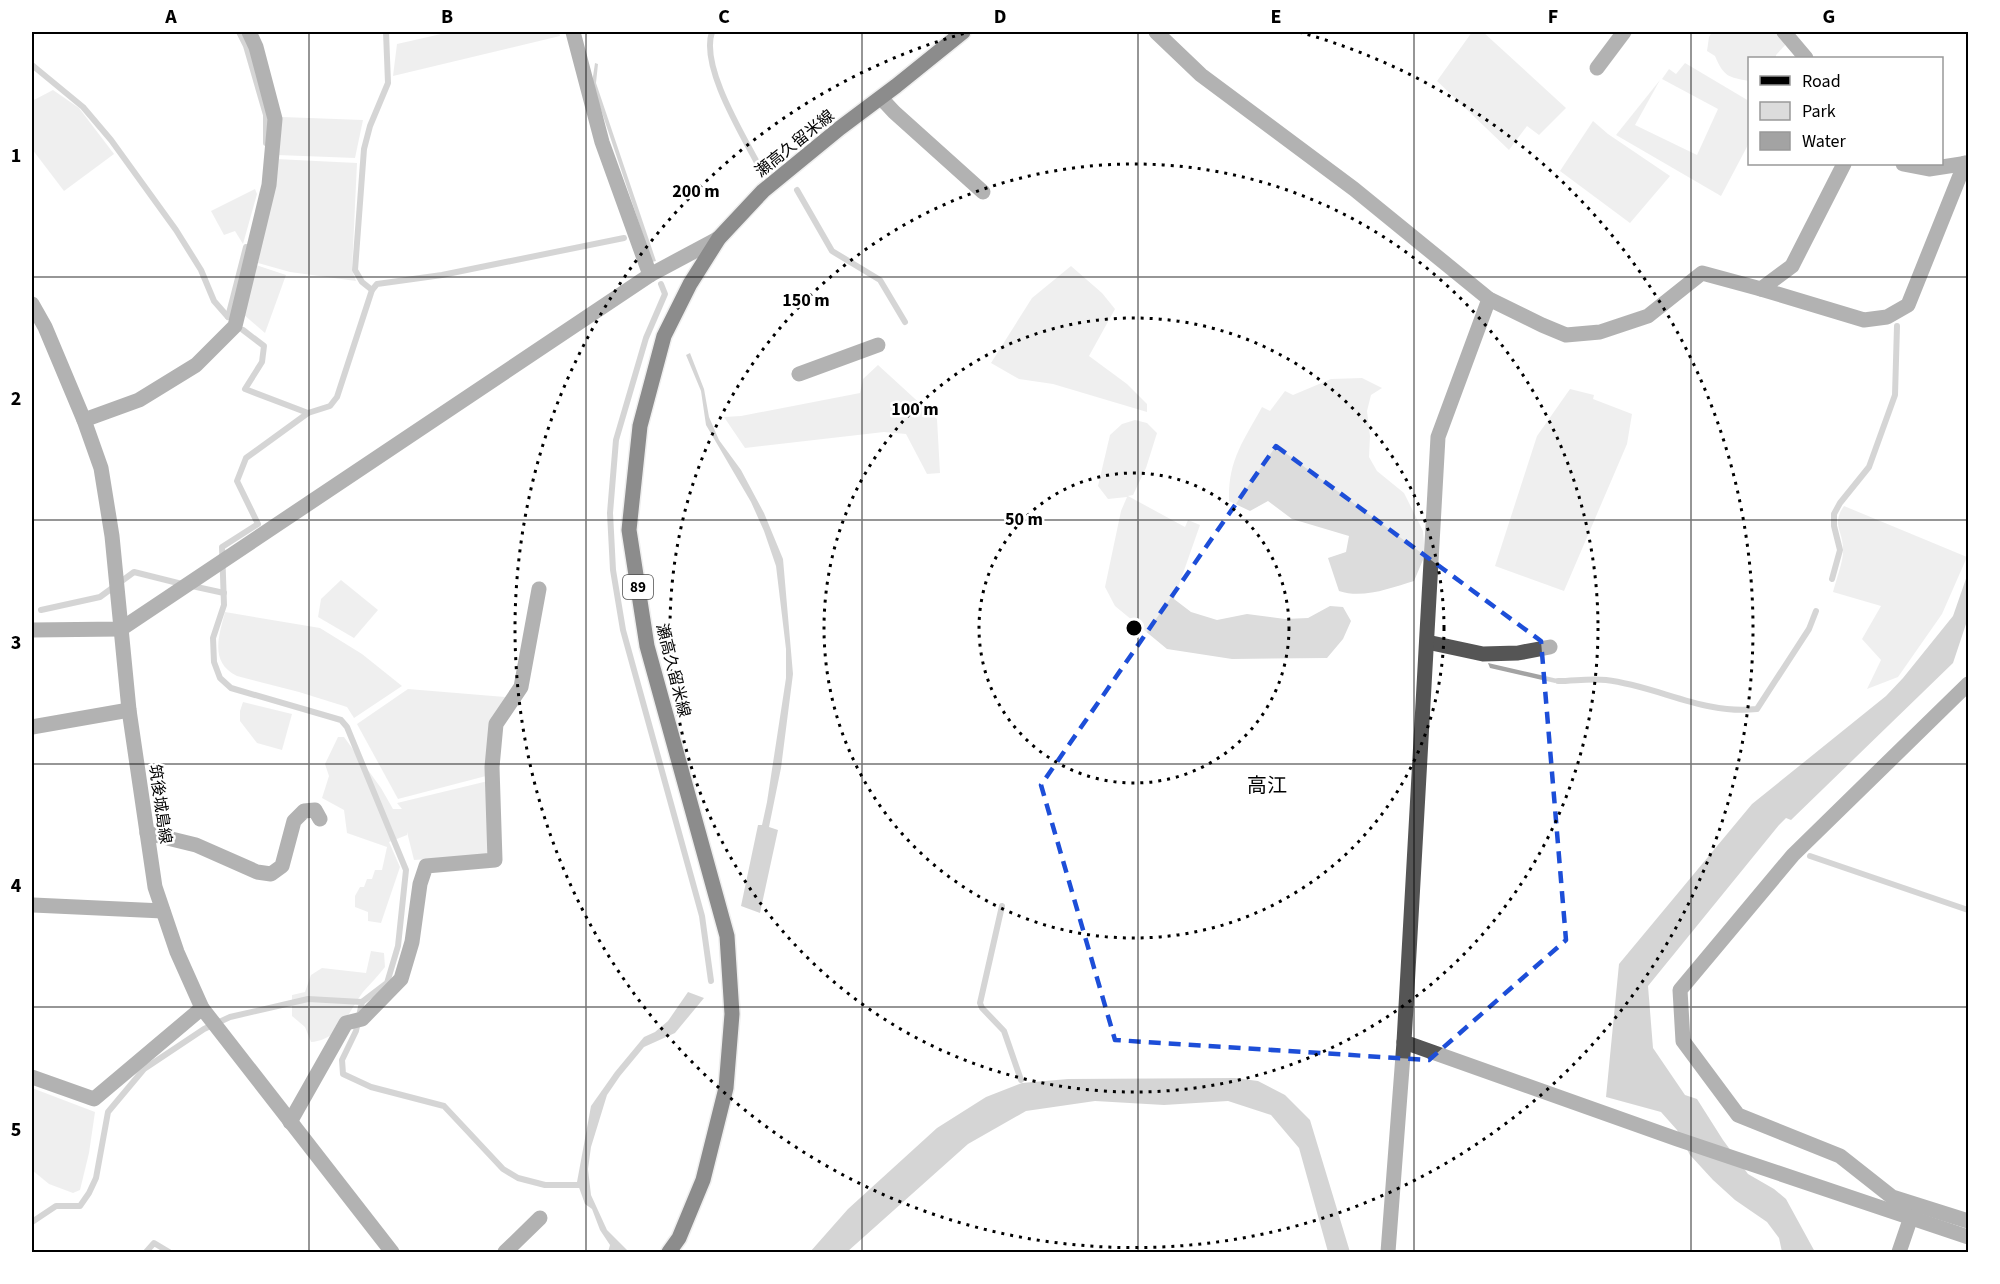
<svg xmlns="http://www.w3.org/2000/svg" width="2000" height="1284" font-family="'Source Sans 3','Noto Sans JP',sans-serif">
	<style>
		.green { fill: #dcdcdc }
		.water { fill: #a3a3a3 }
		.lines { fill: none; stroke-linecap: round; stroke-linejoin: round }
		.stream { stroke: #a3a3a3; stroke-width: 6 }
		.major-casing { stroke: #dbdbdb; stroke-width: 18 }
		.minor { stroke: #555; stroke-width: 15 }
		.major { stroke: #000; stroke-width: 15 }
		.marked { fill: none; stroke: #1d4ed8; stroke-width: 4.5; stroke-dasharray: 12 8; stroke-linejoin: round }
		.grid { fill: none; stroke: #000; stroke-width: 1.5; stroke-opacity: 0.55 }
		.ring { fill: none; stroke: #000; stroke-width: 3; stroke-dasharray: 3 6 }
		.labels { text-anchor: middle; stroke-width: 5; stroke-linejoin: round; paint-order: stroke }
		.shield { fill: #fff; stroke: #4c4c4c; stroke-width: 1.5 }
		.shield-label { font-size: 15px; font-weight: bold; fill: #000 }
		.street-label { font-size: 16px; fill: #000; stroke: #fff }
		.quarter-label { font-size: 20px; fill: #000; stroke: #fff }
		.centre { fill: #000; stroke: #fff; stroke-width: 3 }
		.ring-label { font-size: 18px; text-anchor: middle; font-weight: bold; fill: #000; stroke: #fff; stroke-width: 5; stroke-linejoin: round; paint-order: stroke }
		.neatline { fill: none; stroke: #000; stroke-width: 2 }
		.grid-label { font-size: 20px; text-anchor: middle; font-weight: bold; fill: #000 }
	</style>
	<rect width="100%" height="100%" fill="#fff"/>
	<!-- green -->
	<g class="green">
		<path d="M 450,32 L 559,32 L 560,36 L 393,76 L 397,44 Z"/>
		<path d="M 1472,32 L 1483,32 L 1566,108 L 1539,135 L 1527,126 L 1509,150 L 1437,81 Z"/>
		<path d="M 1712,32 L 1778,32 L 1788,42 L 1776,55 L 1776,58 L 1750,58 L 1749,81 C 1728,77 1724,77 1715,56 L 1707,51 L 1709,37 Z"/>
		<path d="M 1685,63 L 1749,101 L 1749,143 L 1721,196 L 1616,135 L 1660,80 L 1635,125 L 1697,155 L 1718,109 L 1662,79 L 1669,69 L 1676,74 Z"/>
		<path d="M 53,90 L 79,108 L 114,154 L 64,191 L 32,149 L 32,101 Z"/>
		<path d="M 282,117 L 363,120 L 355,158 L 277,155 Z"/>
		<path d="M 1593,121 L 1608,134 L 1670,176 L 1630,223 L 1560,171 Z"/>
		<path d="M 276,159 L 357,163 L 352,270 L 356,281 L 290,272 L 258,263 Z"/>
		<path d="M 255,189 L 257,194 L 243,244 L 235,231 L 224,235 L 211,211 Z"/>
		<path d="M 256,265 L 286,275 L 265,333 L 243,314 Z"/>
		<path d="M 1071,266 L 1102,293 L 1115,309 L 1089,356 L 1127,384 L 1147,404 L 1147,412 L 1053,384 L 1019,379 L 991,363 L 1032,298 Z"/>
		<path d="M 878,365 L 937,419 L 940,473 L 927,474 L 906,434 L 884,432 L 745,448 L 724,417 L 741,416 L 860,393 L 863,379 Z"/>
		<path d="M 1362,378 L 1382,388 L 1371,395 L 1367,411 L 1370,436 L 1369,457 L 1377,471 L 1404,493 L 1423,531 L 1425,555 L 1414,581 C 1391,588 1363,599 1339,591 L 1328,558 L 1346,552 L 1349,536 L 1292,519 L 1268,501 L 1250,511 L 1229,501 C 1228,460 1243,442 1262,407 L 1270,411 L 1285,391 L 1293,395 L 1331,379 Z"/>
		<path d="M 1570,389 L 1594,395 L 1593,399 L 1632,414 L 1627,444 L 1564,591 L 1495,566 L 1537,436 Z"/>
		<path d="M 1135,420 L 1147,423 L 1157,433 L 1146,468 L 1133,495 L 1128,496 L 1185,527 L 1188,520 L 1200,525 L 1174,599 L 1191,612 L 1217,620 L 1247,614 L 1285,619 L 1308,618 L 1330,606 L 1343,607 L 1351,621 L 1343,639 L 1327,658 L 1232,659 L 1167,649 L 1115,606 L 1105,587 L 1121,511 L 1127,497 L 1108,499 L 1098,486 L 1110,435 L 1122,424 Z"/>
		<path d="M 1844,506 L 1967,557 L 1942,614 L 1898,677 L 1867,689 L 1881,660 L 1862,639 L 1881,606 L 1833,592 C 1836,580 1844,560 1843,549 C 1843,531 1831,524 1844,506 Z"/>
		<path d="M 341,580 L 378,610 L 354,638 L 318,617 L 321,599 Z"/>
		<path d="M 225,612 L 320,628 L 362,654 L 402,686 L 354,718 L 347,707 L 299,692 L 237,676 C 209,662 219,636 225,612 Z"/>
		<path d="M 408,689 L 505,697 L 486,776 L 398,799 L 357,724 Z"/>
		<path d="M 243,702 L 292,714 L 282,750 L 257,743 L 240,721 L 240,711 Z"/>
		<path d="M 338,737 L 344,737 L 381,788 L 393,809 L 402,809 L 397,803 L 488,781 L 491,855 L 414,860 L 407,832 L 407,835 L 389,842 L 400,867 L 381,923 L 368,921 L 368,912 L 355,907 L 355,896 L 360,887 L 364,887 L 367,879 L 372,879 L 375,870 L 382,870 L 387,847 L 347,833 L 344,810 L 322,798 L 329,776 L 325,764 Z"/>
		<path d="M 371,951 L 384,953 L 385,967 C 378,976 370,984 363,992 C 348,1012 340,1040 311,1042 L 305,1027 L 292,1016 L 292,995 L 305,992 L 311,975 L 322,968 L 366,973 Z"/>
		<path d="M 32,1088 L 95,1112 L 89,1153 L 80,1190 L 73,1193 L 49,1184 L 32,1170 Z"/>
	</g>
	<!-- water -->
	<g class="water">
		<path d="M 595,63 L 598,64 L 596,83 L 656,261 L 652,262 L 592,83 Z"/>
		<path d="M 690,353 L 704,389 L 709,417 L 719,440 L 741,470 L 764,513 L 783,559 L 793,674 L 781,768 L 769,827 L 778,830 L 760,913 L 741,906 L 758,825 L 762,825 L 767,802 L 786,678 L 786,649 L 776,566 L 764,531 L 751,502 L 706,425 L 701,391 L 686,355 Z"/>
		<path d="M 1968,573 L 1968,618 L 1953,663 L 1791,820 L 1786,818 L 1779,825 L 1648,986 L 1653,1048 L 1685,1095 L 1697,1099 L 1723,1140 L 1748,1174 L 1774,1189 L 1786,1199 L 1815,1252 L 1782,1252 L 1779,1238 L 1767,1222 L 1735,1200 L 1713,1180 L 1690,1155 L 1677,1130 L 1661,1112 L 1606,1097 L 1619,964 L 1752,804 L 1886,696 L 1903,678 L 1953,616 Z"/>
		<path d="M 1488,663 L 1558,679 L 1558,681 L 1555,683 L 1490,668 Z"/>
		<path d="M 688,992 L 704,998 L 675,1033 L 644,1047 L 620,1076 L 607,1095 L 591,1147 L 588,1169 L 591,1195 L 607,1230 L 629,1252 L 608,1252 L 610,1245 L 600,1230 L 592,1209 L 585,1204 L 577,1182 L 591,1106 L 615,1072 L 644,1037 L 655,1032 L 668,1021 Z"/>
		<path d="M 1235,1078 L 1258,1081 L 1285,1095 L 1310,1120 L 1350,1252 L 1328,1252 L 1299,1148 L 1271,1115 L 1228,1101 L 1164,1105 L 1095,1101 L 1026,1111 L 968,1144 L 847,1252 L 810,1252 L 848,1209 L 937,1128 L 986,1097 L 1022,1083 L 1068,1079 Z"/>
	</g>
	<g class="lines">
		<!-- stream -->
		<g class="stream">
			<path d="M 239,32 L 246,46 L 266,115 L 266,143"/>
			<path d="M 712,32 C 700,67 744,137 761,170"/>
			<path d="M 32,65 L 83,107 L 111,140 L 176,230 L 201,270 L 214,301 L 228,317"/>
			<path d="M 797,190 L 832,251 L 880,280 L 905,322"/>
			<path d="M 661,284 L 665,294 L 646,338 L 616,440 L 610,513 L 613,570 L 623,630 L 702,916 L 711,981"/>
			<path d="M 372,290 L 362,282 L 355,270 L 364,149 L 370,126 L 388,83 L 386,32"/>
			<path d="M 228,317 L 246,247"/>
			<path d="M 243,330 L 264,346 L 262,362 L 245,389 L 308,413"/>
			<path d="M 1832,579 L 1840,550 L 1834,526 L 1834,514 L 1840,503 L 1869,467 L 1895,395 L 1897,326"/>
			<path d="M 192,586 L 224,593"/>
			<path d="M 41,610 L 100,597 L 134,572 L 182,584"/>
			<path d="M 1558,681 C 1574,681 1590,678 1606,680 C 1658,686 1703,715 1757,709 L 1809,629 L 1816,611"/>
			<path d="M 1810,856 L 1968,910"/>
			<path d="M 1002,906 L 980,1003 L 982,1008 L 1004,1031 L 1021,1080"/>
			<path d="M 362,1002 L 387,983 L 398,946 L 406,870 L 347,727 L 341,720 L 231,688 L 220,678 L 214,662 L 213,638 L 224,605 L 222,547 L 258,524 L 237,481 L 246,458 L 308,413 L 330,406 L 337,397 L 372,290 L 377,284 L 442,275 L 624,238"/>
			<path d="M 32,1222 L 56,1206 L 80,1206 L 89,1193 L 96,1178 L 108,1112 L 144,1069 L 204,1029 L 230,1017 L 308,999 L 362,1002 L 356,1031 L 342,1060 L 343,1074 L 371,1087 L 444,1106 L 503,1169 L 518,1178 L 545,1185 L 584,1185"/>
			<path d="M 146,1252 L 154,1243 L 169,1252"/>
		</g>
		<!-- major casing -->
		<g class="major-casing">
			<path id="major" d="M 669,1252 L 679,1238 L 703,1180 L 726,1088 L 732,1014 L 727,936 L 647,646 L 629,530 L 640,426 L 664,336 L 690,284 L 719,238 L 763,191 L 840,128 L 896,86 L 963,32"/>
		</g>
		<!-- minor -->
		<g class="minor">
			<path d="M 573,32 L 602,142 L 650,275"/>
			<path d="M 1156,32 L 1201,75 L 1354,189 L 1489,299 L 1542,325 L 1566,335 L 1600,332 L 1648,316 L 1702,273 L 1761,289 L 1792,266 L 1844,164"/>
			<path d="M 1784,32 L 1806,58"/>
			<path d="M 1597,68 L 1624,32"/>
			<path d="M 881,98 L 894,112 L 983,192"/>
			<path d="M 1903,164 L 1929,169 L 1968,163"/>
			<path d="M 1761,289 L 1864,320 L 1887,317 L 1908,305 L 1965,163"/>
			<path d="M 32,304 L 45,327 L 84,420 L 101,468 L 112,536 L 129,710 L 155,887 L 177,952 L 202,1008 L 392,1252"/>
			<path d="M 799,374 L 878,345"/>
			<path d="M 84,420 L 139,400 L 196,365 L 235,326 L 269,185 L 275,119 L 256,47 L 249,32"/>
			<path d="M 32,630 L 121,629 L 650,275 L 719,238"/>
			<path d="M 1427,642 L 1483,654 L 1518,653 L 1550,647"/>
			<path d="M 1968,684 L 1793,855 L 1680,990 L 1683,1041 L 1738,1115 L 1840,1156 L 1892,1197 L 1968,1221"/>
			<path d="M 32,727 L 129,710"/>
			<path d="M 147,833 L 196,845 L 257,872 L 271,874 L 282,866 L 294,821 L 304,811 L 315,810 L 320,819"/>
			<path d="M 33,905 L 163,911"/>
			<path d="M 1404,1042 L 1677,1139 L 1968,1237"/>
			<path d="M 32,1077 L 94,1099 L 202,1008"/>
			<path d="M 290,1122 L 346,1023 L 362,1019 L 401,979 L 412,942 L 420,884 L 426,866 L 495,860 L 492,767 L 496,724 L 521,687 L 539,589"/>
			<path d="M 505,1252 L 540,1218"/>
			<path d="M 1388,1252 L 1404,1042 L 1438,437 L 1489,299"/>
			<path d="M 1899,1252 L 1911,1217"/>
		</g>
		<!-- major -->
		<use href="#major" class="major"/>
	</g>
	<!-- marked area -->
	<path d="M0 0H2000V1284H0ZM 1276,446 L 1541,641 L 1566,940 L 1429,1060 L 1115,1040 L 1041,785 Z" fill="#fff" fill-opacity=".55" fill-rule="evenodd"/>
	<path class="marked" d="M 1276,446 L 1541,641 L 1566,940 L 1429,1060 L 1115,1040 L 1041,785 Z"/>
	<!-- grid -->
	<path class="grid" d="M 309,32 L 309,1252M 586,32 L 586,1252M 862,32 L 862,1252M 1138,32 L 1138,1252M 1414,32 L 1414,1252M 1691,32 L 1691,1252M 32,277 L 1968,277M 32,520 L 1968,520M 32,764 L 1968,764M 32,1007 L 1968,1007"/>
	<!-- distance rings -->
	<g class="ring">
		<circle cx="1134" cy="628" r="155"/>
		<circle cx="1134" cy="628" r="310"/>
		<circle cx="1134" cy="628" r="464"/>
		<path d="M1299 32A619 619 0 1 1 969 32"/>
	</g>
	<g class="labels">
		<!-- shield labels -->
		<rect class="shield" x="623" y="575" width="30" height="24" rx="4.5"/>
		<g class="shield-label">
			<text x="638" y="592">89</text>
		</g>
		<!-- street labels -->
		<g class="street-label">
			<text transform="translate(794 143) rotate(-39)" y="6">瀬高久留米線</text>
			<text transform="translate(674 670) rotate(76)" y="6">瀬高久留米線</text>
			<text transform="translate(161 804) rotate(82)" y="6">筑後城島線</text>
		</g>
		<!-- quarter labels -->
		<g class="quarter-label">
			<text x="1267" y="792">高江</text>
		</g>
	</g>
	<circle cx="1134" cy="628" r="9" class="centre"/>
	<g class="ring-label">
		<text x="696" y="197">200 m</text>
		<text x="806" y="306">150 m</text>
		<text x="915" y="415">100 m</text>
		<text x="1024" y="525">50 m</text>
	</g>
	<!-- border -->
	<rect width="2000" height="1284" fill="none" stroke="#ffffff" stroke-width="66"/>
	<!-- legend -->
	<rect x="1748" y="57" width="195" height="108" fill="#ffffff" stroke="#999999" stroke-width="1.5"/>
	<rect x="1760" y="76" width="30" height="9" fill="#000000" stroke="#999999" stroke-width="1.5"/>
	<text x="1802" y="87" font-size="18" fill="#000000">Road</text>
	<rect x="1760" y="102" width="30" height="18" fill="#dcdcdc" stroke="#999999" stroke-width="1.5"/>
	<text x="1802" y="117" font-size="18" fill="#000000">Park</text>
	<rect x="1760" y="132" width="30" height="18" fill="#a3a3a3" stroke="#999999" stroke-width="1.5"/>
	<text x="1802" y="147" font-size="18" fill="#000000">Water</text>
	<rect x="33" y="33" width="1934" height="1218" class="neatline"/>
	<g class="grid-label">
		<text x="171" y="23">A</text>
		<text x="447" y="23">B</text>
		<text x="724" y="23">C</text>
		<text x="1000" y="23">D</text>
		<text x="1276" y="23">E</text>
		<text x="1553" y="23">F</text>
		<text x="1829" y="23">G</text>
		<text x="16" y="162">1</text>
		<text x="16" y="405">2</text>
		<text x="16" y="649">3</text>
		<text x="16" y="892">4</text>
		<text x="16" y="1136">5</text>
	</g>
</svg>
